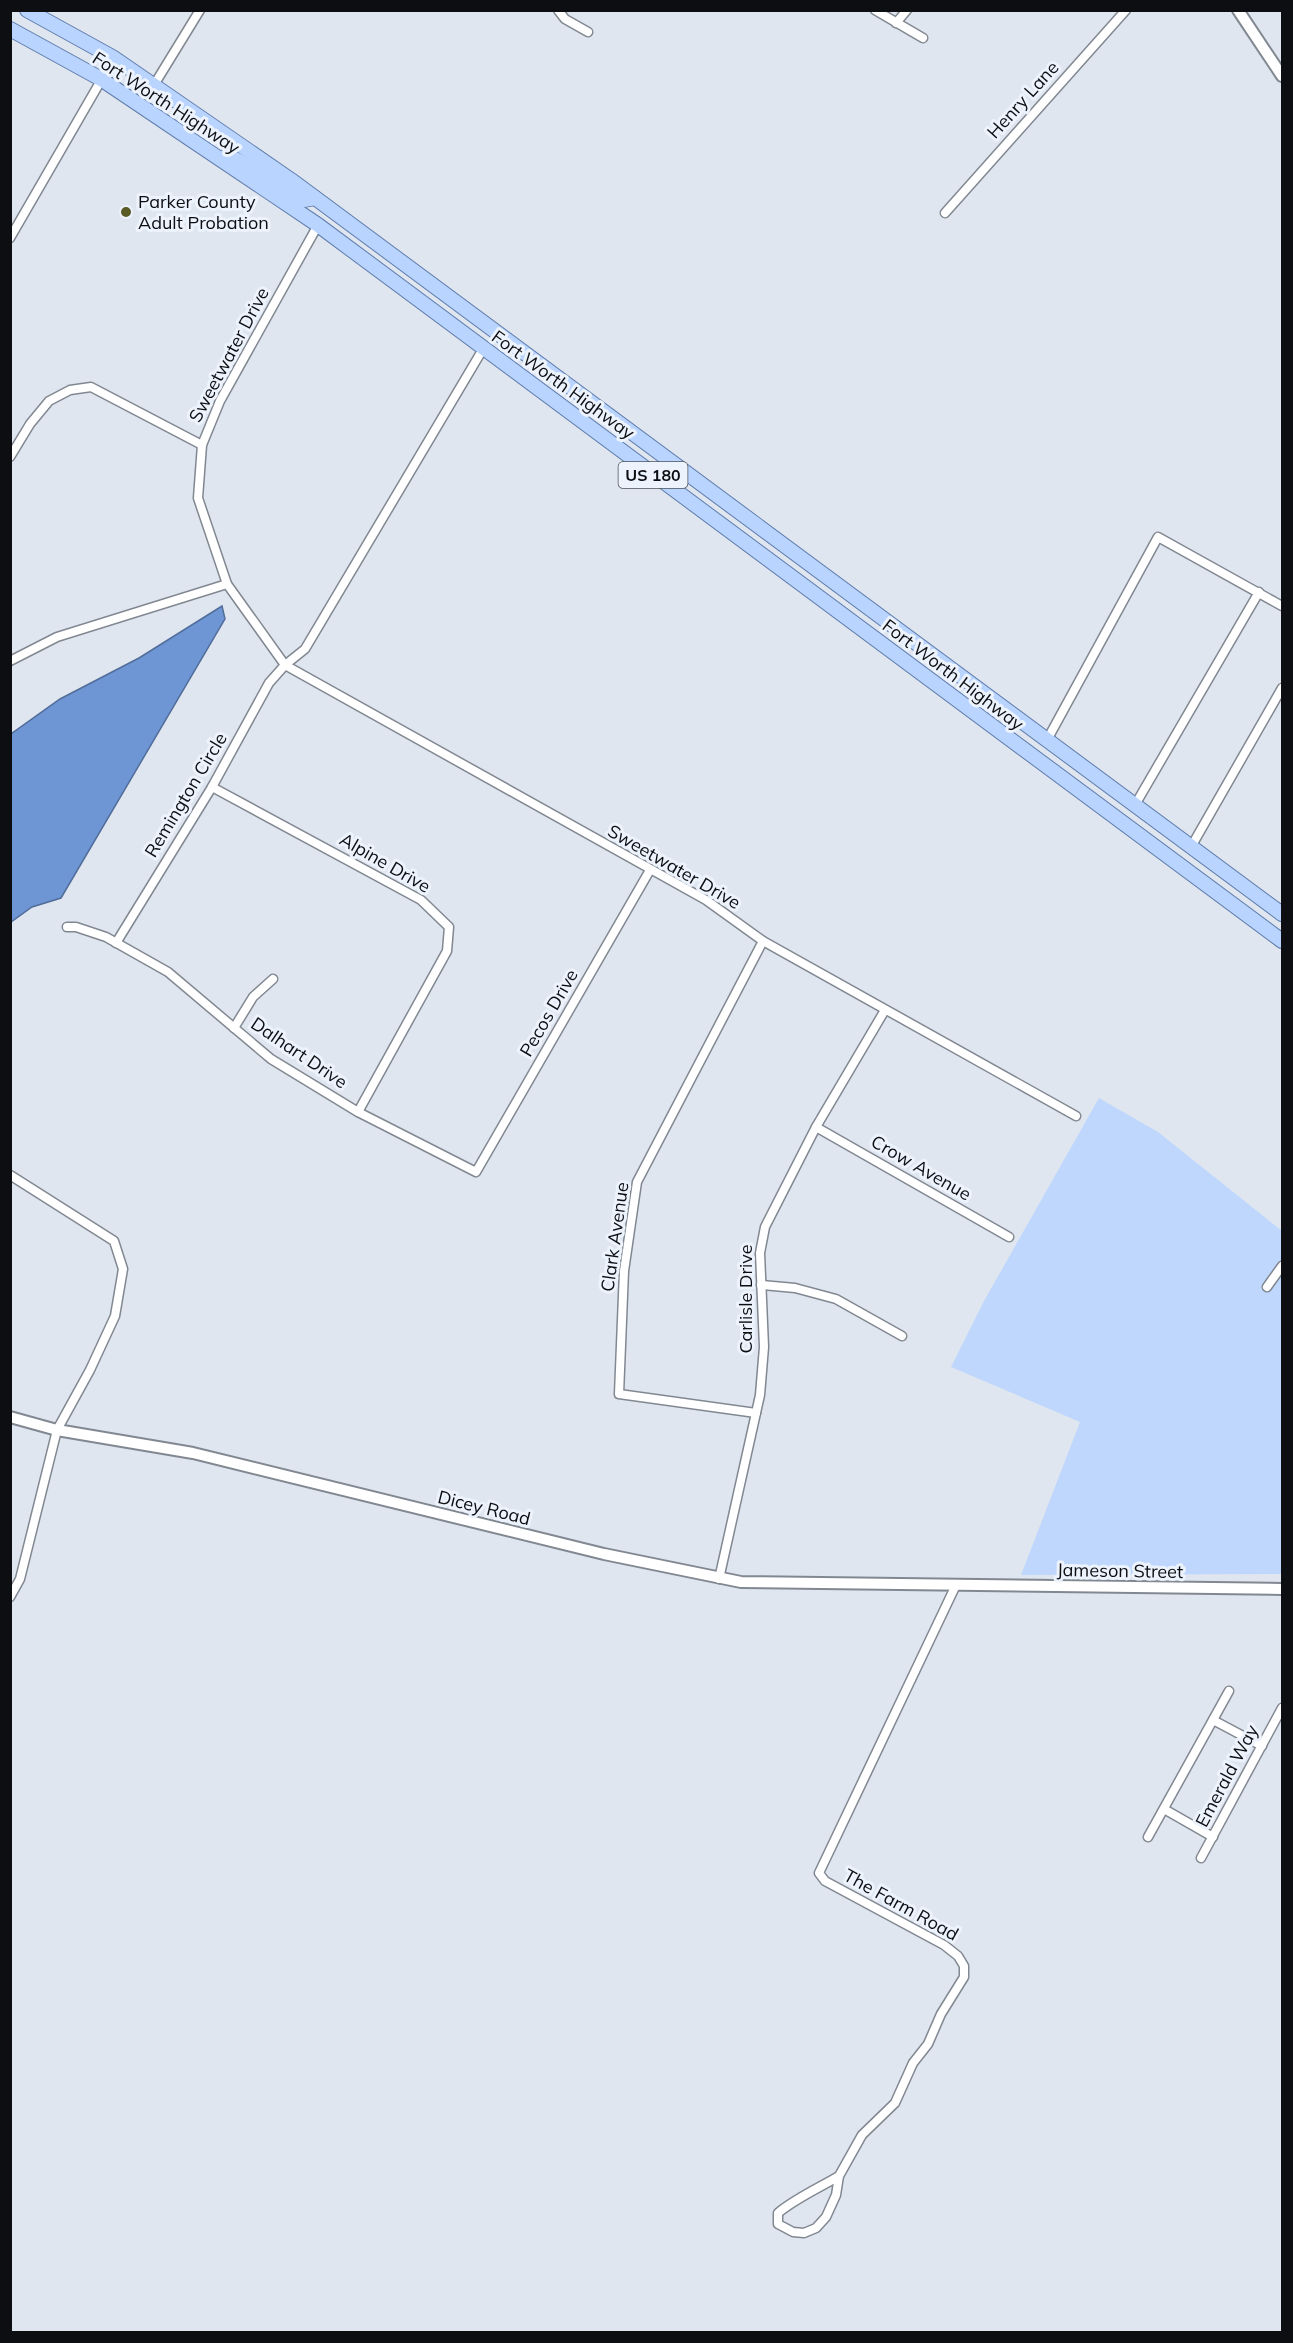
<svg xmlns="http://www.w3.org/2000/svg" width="1293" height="2343" font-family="Mulish,sans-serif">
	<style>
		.green { fill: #bfd7fd }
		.water { fill: #6e96d4; stroke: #516d9a; stroke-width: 1.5 }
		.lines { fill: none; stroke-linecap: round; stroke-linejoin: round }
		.minor-casing { stroke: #828891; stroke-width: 11 }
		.tertiary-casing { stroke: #828891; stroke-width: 14 }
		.primary-casing { stroke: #5f7cac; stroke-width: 16 }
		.minor { stroke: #fff; stroke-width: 8 }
		.tertiary { stroke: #fff; stroke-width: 10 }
		.primary { stroke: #b9d4ff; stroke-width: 14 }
		.poi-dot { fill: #5a5a27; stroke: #ecf3fd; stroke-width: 2 }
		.labels { text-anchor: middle; stroke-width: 6; stroke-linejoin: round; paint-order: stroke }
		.shield { fill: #ecf3fd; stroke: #4f5358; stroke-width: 1.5 }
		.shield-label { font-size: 16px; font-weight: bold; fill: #0c0e12 }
		.street-label { font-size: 18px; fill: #0c0e12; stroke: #ecf3fd }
		.poi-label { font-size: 18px; fill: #0c0e12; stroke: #ecf3fd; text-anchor: start }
	</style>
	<rect width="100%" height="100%" fill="#dfe6ef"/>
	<!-- green -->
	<path class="green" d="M 1099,1098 L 1158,1132 L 1282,1231 L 1282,1574 L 1021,1575 L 1080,1422 L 951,1367 L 984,1301 Z"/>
	<!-- water -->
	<path class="water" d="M 222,606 L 225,619 L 61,898 L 32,907 L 11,922 L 11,734 L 60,699 L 139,658 Z"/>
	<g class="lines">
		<!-- minor casing -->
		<g class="minor-casing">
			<g id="minor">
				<path d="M 558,10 L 565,19 L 588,32"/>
				<path d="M 875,10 L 923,38"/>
				<path d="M 896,23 L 907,10"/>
				<path d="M 154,85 L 200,10"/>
				<path d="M 945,213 L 1126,10"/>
				<path d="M 318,225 L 220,401 L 202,445 L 198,498 L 227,584 L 285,665 L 706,900 L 763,941 L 1076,1116"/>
				<path d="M 10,238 L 114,58"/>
				<path d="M 10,457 L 30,424 L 49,401 L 70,390 L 91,387 L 202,445"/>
				<path d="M 10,661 L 57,637 L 227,584"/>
				<path d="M 1047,740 L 1158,537 L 1282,606"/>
				<path d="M 212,787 L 421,900 L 449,927 L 447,951 L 358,1112"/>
				<path d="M 1135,805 L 1259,592"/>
				<path d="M 1191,847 L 1282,688"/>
				<path d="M 67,927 L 76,927 L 106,937 L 168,972 L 271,1059 L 358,1112 L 476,1172 L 650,870"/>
				<path d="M 116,943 L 212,787 L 269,683 L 285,665 L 305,649 L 483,349"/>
				<path d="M 234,1028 L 253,997 L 273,979"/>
				<path d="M 816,1127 L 1009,1237"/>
				<path d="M 10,1175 L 114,1241 L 123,1269 L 115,1316 L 90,1370 L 57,1430 L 20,1579 L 10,1597"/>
				<path d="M 761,1285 L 795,1288 L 836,1299 L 902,1336"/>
				<path d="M 1267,1287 L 1282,1266"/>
				<path d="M 756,1413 L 619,1394 L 624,1271 L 637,1182 L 763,941"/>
				<path d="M 719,1579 L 760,1395 L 764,1347 L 760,1253 L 765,1227 L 816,1127 L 885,1010"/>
				<path d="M 1213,1720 L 1262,1746"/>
				<path d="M 1164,1809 L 1213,1837"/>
				<path d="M 1148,1837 L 1229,1691"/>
				<path d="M 1201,1858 L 1282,1708"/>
				<path d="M 839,2176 C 819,2188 796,2198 778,2213 L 778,2224 L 793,2232 L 804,2233 L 816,2228 L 826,2217 L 836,2195 L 839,2176 L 862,2135 L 895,2103 L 913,2063 L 928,2044 L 941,2014 L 964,1977 L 964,1966 L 958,1956 L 944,1945 L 825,1881 L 819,1873 L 956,1585"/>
			</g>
		</g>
		<!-- tertiary casing -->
		<g class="tertiary-casing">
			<g id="tertiary">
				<path d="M 1238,10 L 1282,76"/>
				<path d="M 10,1417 L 57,1430 L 193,1453 L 604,1554 L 741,1582 L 1282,1589"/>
			</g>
		</g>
		<!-- primary casing -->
		<g class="primary-casing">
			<g id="primary">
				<path d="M 27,10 L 114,58 L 291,180 L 1282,914"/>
				<path d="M 10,29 L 101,79 L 318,225 L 1282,941"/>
				<path d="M 227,155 L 258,171 L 296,198 L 304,200 L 315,198"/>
			</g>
		</g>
		<!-- minor -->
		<use href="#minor" class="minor"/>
		<!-- tertiary -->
		<use href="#tertiary" class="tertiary"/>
		<!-- primary -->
		<use href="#primary" class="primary"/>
	</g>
	<!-- markers -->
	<circle class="poi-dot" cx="126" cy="212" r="6"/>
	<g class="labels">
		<!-- shield labels -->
		<rect class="shield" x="618.5" y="462" width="69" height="26" rx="4.5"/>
		<g class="shield-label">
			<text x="653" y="481">US 180</text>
		</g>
		<!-- street labels -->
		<g class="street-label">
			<text transform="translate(1023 100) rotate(-48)" y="6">Henry Lane</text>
			<text transform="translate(166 103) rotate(33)" y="6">Fort Worth Highway</text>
			<text transform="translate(229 355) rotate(-62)" y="6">Sweetwater Drive</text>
			<text transform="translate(563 385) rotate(36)" y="6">Fort Worth Highway</text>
			<text transform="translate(953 675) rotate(37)" y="6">Fort Worth Highway</text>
			<text transform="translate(186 795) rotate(-59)" y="6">Remington Circle</text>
			<text transform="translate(385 863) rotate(30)" y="6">Alpine Drive</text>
			<text transform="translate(674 867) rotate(30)" y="6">Sweetwater Drive</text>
			<text transform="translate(549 1013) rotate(-60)" y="6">Pecos Drive</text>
			<text transform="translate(299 1053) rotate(34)" y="6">Dalhart Drive</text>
			<text transform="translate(921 1168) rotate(30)" y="6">Crow Avenue</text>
			<text transform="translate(615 1237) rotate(-82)" y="6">Clark Avenue</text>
			<text transform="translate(746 1299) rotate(-90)" y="6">Carlisle Drive</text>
			<text transform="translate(484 1508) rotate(14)" y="6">Dicey Road</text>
			<text transform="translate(1120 1571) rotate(1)" y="6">Jameson Street</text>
			<text transform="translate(1227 1776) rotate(-62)" y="6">Emerald Way</text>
			<text transform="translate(901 1905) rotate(29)" y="6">The Farm Road</text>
		</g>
		<!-- poi labels -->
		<g class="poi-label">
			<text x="138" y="208">Parker County<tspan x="138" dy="21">Adult Probation</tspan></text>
		</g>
	</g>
	<!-- border -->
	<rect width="1293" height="2343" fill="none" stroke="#0c0e12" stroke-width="24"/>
</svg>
